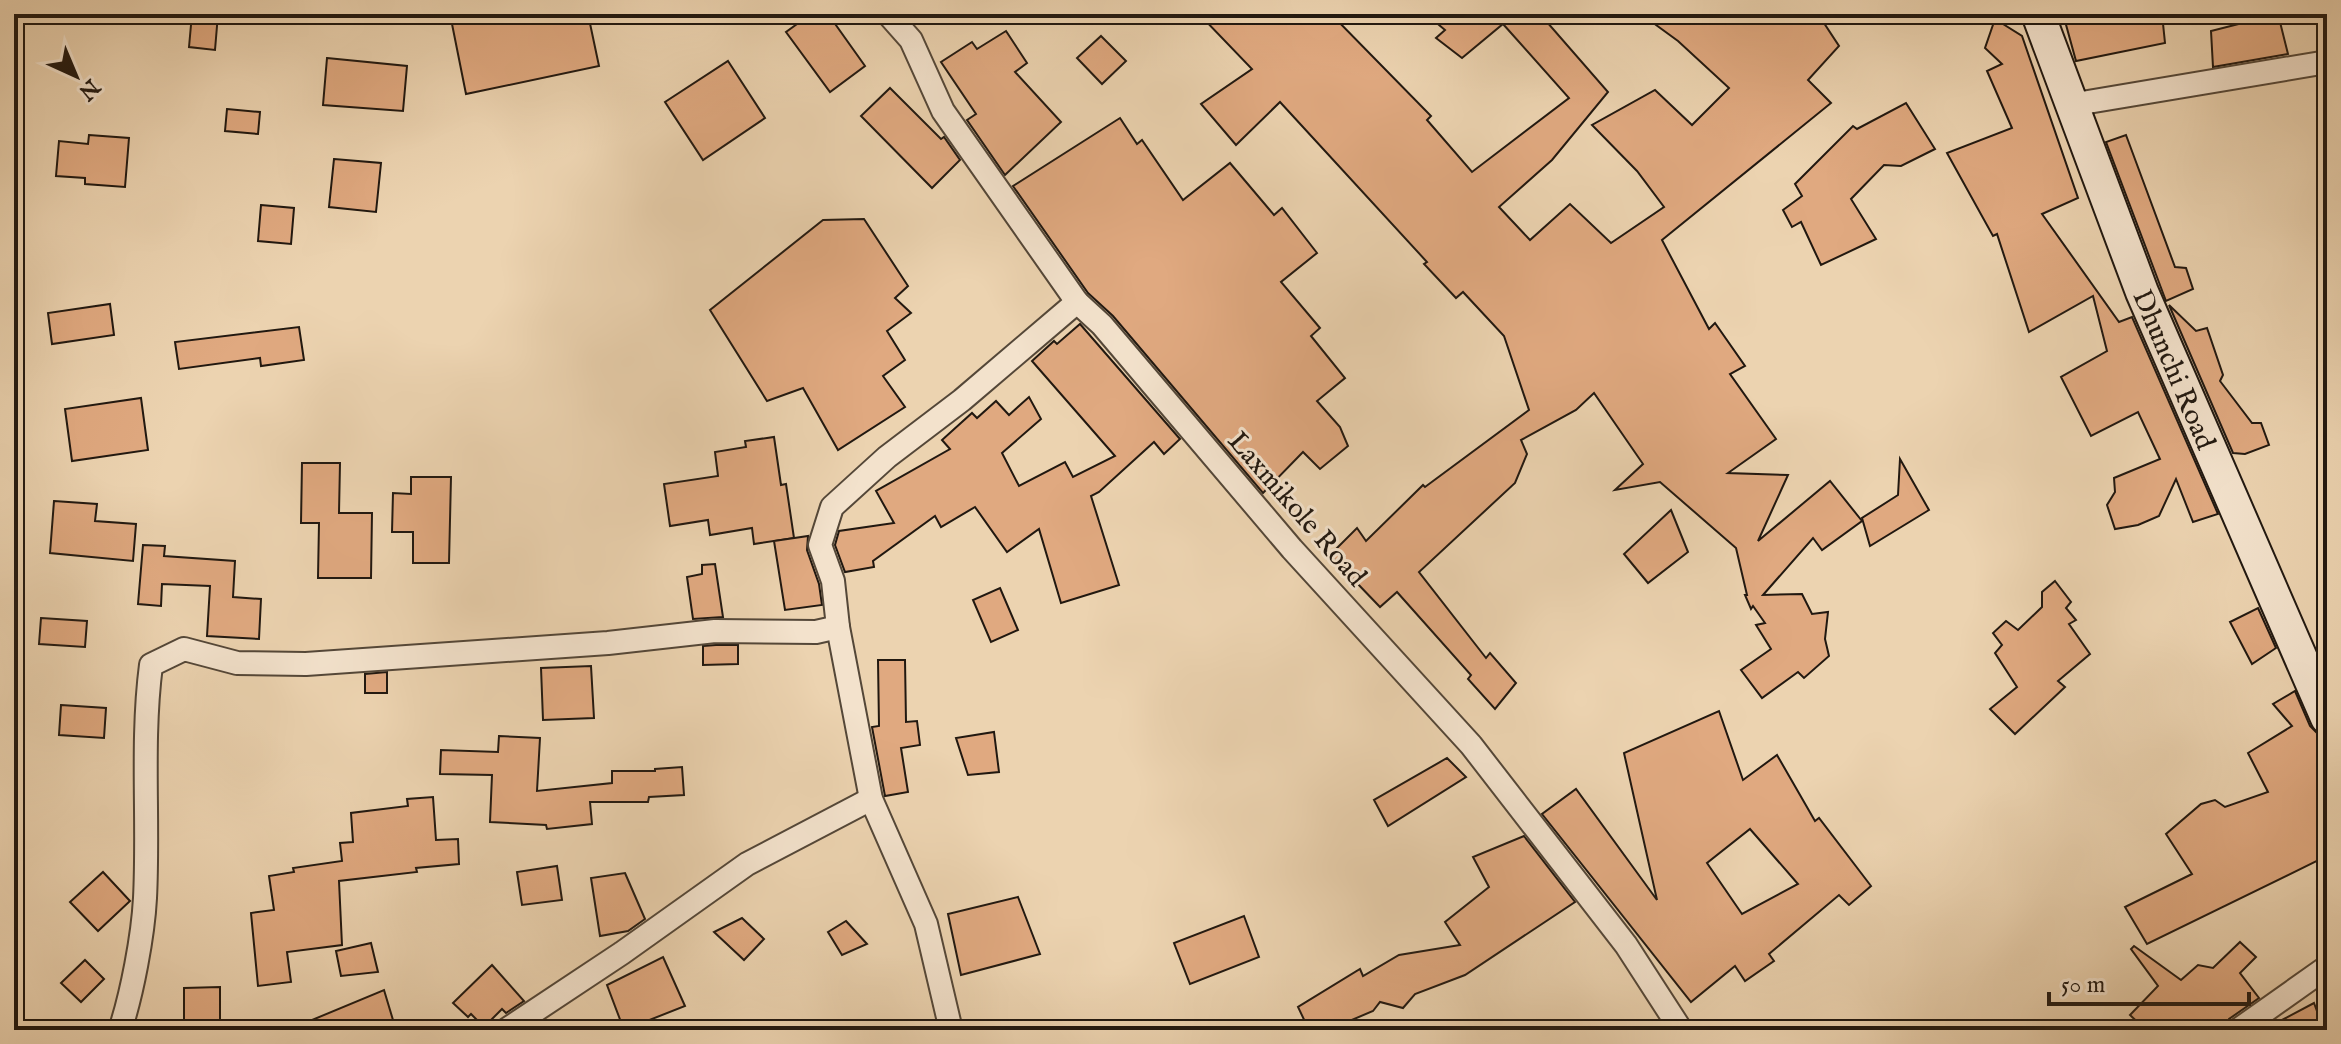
<svg xmlns="http://www.w3.org/2000/svg" width="2341" height="1044" font-family="'IM FELL English',serif">
	<style>
		.building { fill: #e0a980; stroke: #211810; stroke-width: 2; fill-rule: evenodd }
		.lines { fill: none; stroke-linecap: round; stroke-linejoin: round }
		.street-casing { stroke: #544738; stroke-width: 26 }
		.secondary-casing { stroke: #211810; stroke-width: 36 }
		.street { stroke: #f3e2cc; stroke-width: 22 }
		.secondary { stroke: #f3e2cc; stroke-width: 32 }
		.labels { text-anchor: middle; stroke-width: 6; stroke-linejoin: round; paint-order: stroke }
		.street-label { font-size: 28px; fill: #211810; stroke: #f3e2cc }
	</style>
	<rect width="100%" height="100%" fill="#ecd3b0"/>
	<filter id="stains"><feTurbulence type="fractalNoise" baseFrequency=".0025" numOctaves="4"/><feColorMatrix values="0 0 0 0 .2 0 0 0 0 .09 0 0 0 0 .02 0 0 0 .5 -.17"/></filter>
	<radialGradient id="worn" r=".72"><stop offset=".6" stop-color="#630" stop-opacity="0"/><stop offset="1" stop-color="#630" stop-opacity=".3"/></radialGradient>
	<!-- building -->
	<g class="building">
		<path d="M 192,14 L 218,14 L 215,50 L 189,47 Z"/>
		<path d="M 450,14 L 588,14 L 599,66 L 466,94 Z"/>
		<path d="M 811,14 L 828,14 L 865,66 L 830,92 L 786,32 Z"/>
		<path d="M 1199,14 L 1331,14 L 1431,116 L 1427,120 L 1472,172 L 1569,98 L 1503,24 L 1462,58 L 1436,38 L 1445,30 L 1426,14 L 1540,14 L 1608,92 L 1552,160 L 1499,207 L 1530,240 L 1570,204 L 1611,243 L 1664,207 L 1637,171 L 1592,125 L 1655,90 L 1692,125 L 1729,88 L 1678,41 L 1641,14 L 1818,14 L 1839,46 L 1808,80 L 1831,103 L 1662,240 L 1709,329 L 1715,323 L 1745,366 L 1730,374 L 1776,439 L 1728,473 L 1788,475 L 1758,541 L 1830,481 L 1862,521 L 1822,550 L 1813,538 L 1763,595 L 1802,594 L 1812,614 L 1828,612 L 1825,639 L 1829,656 L 1804,678 L 1798,672 L 1762,698 L 1741,670 L 1771,649 L 1756,625 L 1765,623 L 1753,606 L 1751,609 L 1745,595 L 1747,595 L 1736,548 L 1660,482 L 1615,490 L 1643,464 L 1594,393 L 1576,410 L 1521,440 L 1527,454 L 1515,483 L 1419,572 L 1486,658 L 1490,653 L 1516,683 L 1495,709 L 1468,679 L 1471,675 L 1397,592 L 1380,607 L 1330,555 L 1357,528 L 1366,541 L 1423,485 L 1425,487 L 1529,410 L 1504,336 L 1463,292 L 1456,298 L 1424,264 L 1427,262 L 1280,102 L 1236,145 L 1201,104 L 1252,69 Z"/>
		<path d="M 2088,14 L 2162,14 L 2165,43 L 2076,61 L 2065,21 L 2090,18 Z"/>
		<path d="M 2278,14 L 2288,54 L 2213,67 L 2211,31 Z"/>
		<path d="M 1995,19 L 2022,36 L 2078,198 L 2042,214 L 2119,322 L 2132,317 L 2218,514 L 2193,522 L 2176,479 L 2159,516 L 2138,525 L 2115,529 L 2107,505 L 2115,492 L 2114,478 L 2160,459 L 2138,412 L 2091,436 L 2061,377 L 2107,351 L 2093,296 L 2029,332 L 1997,234 L 1993,236 L 1947,153 L 2012,128 L 1987,71 L 2002,64 L 1985,48 Z"/>
		<path d="M 1006,31 L 1027,63 L 1015,72 L 1061,122 L 1005,175 L 967,120 L 976,114 L 941,62 L 972,42 L 977,49 Z"/>
		<path d="M 1101,36 L 1126,61 L 1102,84 L 1077,58 Z"/>
		<path d="M 327,58 L 407,66 L 403,111 L 323,105 Z"/>
		<path d="M 728,61 L 765,118 L 703,160 L 665,102 Z"/>
		<path d="M 890,88 L 941,139 L 944,137 L 960,160 L 932,188 L 861,116 Z"/>
		<path d="M 1906,103 L 1935,149 L 1901,166 L 1884,165 L 1851,199 L 1876,239 L 1821,265 L 1801,222 L 1792,227 L 1783,210 L 1802,196 L 1795,184 L 1853,126 L 1857,129 Z"/>
		<path d="M 227,109 L 260,112 L 258,134 L 225,131 Z"/>
		<path d="M 1120,118 L 1137,144 L 1142,140 L 1183,200 L 1230,163 L 1274,215 L 1282,208 L 1317,253 L 1281,282 L 1320,328 L 1311,336 L 1345,378 L 1317,401 L 1340,427 L 1348,446 L 1320,469 L 1303,452 L 1263,493 L 1113,316 L 1088,293 L 1013,186 Z"/>
		<path d="M 89,135 L 129,138 L 125,187 L 85,184 L 85,178 L 56,176 L 59,141 L 88,144 Z"/>
		<path d="M 2126,135 L 2175,267 L 2186,268 L 2193,289 L 2166,301 L 2106,142 Z"/>
		<path d="M 334,159 L 381,163 L 376,212 L 329,207 Z"/>
		<path d="M 261,205 L 294,208 L 291,244 L 258,241 Z"/>
		<path d="M 864,219 L 908,286 L 895,298 L 911,313 L 887,331 L 905,360 L 883,376 L 905,407 L 838,450 L 803,388 L 767,401 L 710,310 L 823,220 Z"/>
		<path d="M 110,304 L 114,335 L 52,344 L 48,313 Z"/>
		<path d="M 2169,305 L 2196,331 L 2207,328 L 2223,375 L 2220,381 L 2252,423 L 2261,423 L 2269,445 L 2245,454 L 2233,453 Z"/>
		<path d="M 1080,324 L 1180,439 L 1164,454 L 1154,442 L 1099,492 L 1091,496 L 1119,585 L 1061,603 L 1039,529 L 1007,552 L 975,507 L 941,527 L 935,516 L 873,561 L 874,567 L 845,572 L 835,545 L 839,531 L 894,523 L 876,491 L 950,449 L 942,440 L 972,413 L 977,418 L 996,401 L 1009,415 L 1029,397 L 1041,419 L 1002,453 L 1019,486 L 1065,462 L 1073,477 L 1115,456 L 1032,361 L 1054,341 L 1057,344 Z"/>
		<path d="M 299,327 L 304,360 L 261,366 L 260,358 L 179,369 L 175,342 Z"/>
		<path d="M 141,398 L 148,450 L 72,461 L 65,409 Z"/>
		<path d="M 774,437 L 781,485 L 786,484 L 794,538 L 754,544 L 752,528 L 710,535 L 708,520 L 670,526 L 664,484 L 718,476 L 715,452 L 746,447 L 745,441 Z"/>
		<path d="M 1900,459 L 1929,510 L 1870,546 L 1862,518 L 1898,495 Z"/>
		<path d="M 302,463 L 340,463 L 339,513 L 372,513 L 371,578 L 318,578 L 319,523 L 301,523 Z"/>
		<path d="M 411,477 L 451,477 L 449,563 L 413,563 L 413,532 L 392,532 L 393,493 L 411,494 Z"/>
		<path d="M 54,501 L 97,504 L 95,521 L 136,524 L 133,561 L 50,553 Z"/>
		<path d="M 1671,510 L 1688,552 L 1648,583 L 1624,554 Z"/>
		<path d="M 808,536 L 807,550 L 819,584 L 822,605 L 785,610 L 774,541 Z"/>
		<path d="M 143,545 L 165,546 L 164,556 L 235,561 L 233,597 L 261,599 L 259,639 L 207,636 L 210,586 L 162,584 L 161,606 L 138,604 Z"/>
		<path d="M 715,564 L 723,617 L 693,619 L 687,577 L 702,574 L 702,565 Z"/>
		<path d="M 2055,581 L 2071,602 L 2066,608 L 2076,620 L 2069,624 L 2090,654 L 2058,681 L 2065,687 L 2015,734 L 1990,709 L 2017,687 L 1995,653 L 2002,645 L 1993,633 L 2006,621 L 2018,630 L 2042,607 L 2042,592 Z"/>
		<path d="M 1000,588 L 1018,630 L 991,642 L 973,600 Z"/>
		<path d="M 2258,608 L 2276,648 L 2252,664 L 2230,622 Z"/>
		<path d="M 41,618 L 87,621 L 85,647 L 39,644 Z"/>
		<path d="M 716,645 L 738,645 L 738,664 L 703,665 L 703,646 Z"/>
		<path d="M 878,660 L 905,660 L 906,722 L 917,721 L 920,745 L 901,748 L 908,792 L 885,796 L 872,727 L 879,726 Z"/>
		<path d="M 591,666 L 594,718 L 543,720 L 541,668 Z"/>
		<path d="M 387,672 L 387,693 L 365,693 L 365,674 Z"/>
		<path d="M 2295,691 L 2310,726 L 2319,735 L 2327,750 L 2327,856 L 2147,944 L 2125,907 L 2192,874 L 2166,834 L 2201,804 L 2215,800 L 2225,807 L 2268,792 L 2248,753 L 2292,726 L 2273,704 Z"/>
		<path d="M 61,705 L 106,708 L 104,738 L 59,735 Z"/>
		<path d="M 1719,711 L 1743,780 L 1777,755 L 1815,821 L 1819,818 L 1871,886 L 1849,905 L 1839,895 L 1769,954 L 1774,961 L 1745,981 L 1735,966 L 1691,1002 L 1542,814 L 1576,789 L 1657,900 L 1624,753 ZM 1750,829 L 1798,884 L 1742,914 L 1707,863 Z"/>
		<path d="M 994,732 L 999,772 L 968,775 L 956,738 Z"/>
		<path d="M 499,736 L 540,738 L 537,791 L 612,783 L 612,771 L 655,771 L 655,769 L 682,767 L 684,795 L 649,797 L 648,802 L 590,802 L 592,824 L 547,829 L 546,825 L 490,822 L 492,775 L 440,774 L 441,750 L 498,752 Z"/>
		<path d="M 1447,758 L 1466,777 L 1388,826 L 1374,800 Z"/>
		<path d="M 433,797 L 436,840 L 458,839 L 459,864 L 416,868 L 417,872 L 339,881 L 342,945 L 287,952 L 291,982 L 258,986 L 251,913 L 274,910 L 269,876 L 294,872 L 293,868 L 342,861 L 340,843 L 353,842 L 351,813 L 408,806 L 407,799 Z"/>
		<path d="M 1524,836 L 1575,902 L 1465,975 L 1415,994 L 1403,1008 L 1380,1002 L 1373,1011 L 1328,1030 L 1309,1030 L 1298,1007 L 1360,969 L 1363,976 L 1399,955 L 1460,945 L 1445,922 L 1489,887 L 1473,857 Z"/>
		<path d="M 557,866 L 562,900 L 522,905 L 517,872 Z"/>
		<path d="M 103,872 L 130,901 L 98,931 L 70,902 Z"/>
		<path d="M 625,873 L 645,919 L 628,931 L 600,936 L 591,878 Z"/>
		<path d="M 1018,897 L 1040,954 L 961,975 L 948,914 Z"/>
		<path d="M 1244,916 L 1259,957 L 1190,984 L 1174,943 Z"/>
		<path d="M 742,918 L 764,939 L 744,960 L 714,932 Z"/>
		<path d="M 846,921 L 867,944 L 842,955 L 828,932 Z"/>
		<path d="M 2240,942 L 2256,957 L 2240,973 L 2259,998 L 2229,1019 L 2224,1030 L 2172,1030 L 2164,1024 L 2146,1030 L 2130,1015 L 2158,986 L 2131,949 L 2134,946 L 2181,980 L 2198,965 L 2213,968 Z"/>
		<path d="M 371,943 L 378,972 L 341,976 L 336,951 Z"/>
		<path d="M 663,957 L 685,1006 L 624,1030 L 607,985 Z"/>
		<path d="M 85,960 L 104,979 L 81,1002 L 61,983 Z"/>
		<path d="M 492,965 L 524,1001 L 506,1013 L 502,1009 L 484,1027 L 471,1014 L 468,1017 L 453,1003 Z"/>
		<path d="M 220,987 L 220,1030 L 184,1030 L 184,988 Z"/>
		<path d="M 384,990 L 393,1020 L 361,1030 L 288,1030 Z"/>
		<path d="M 2314,1003 L 2324,1030 L 2263,1030 Z"/>
	</g>
	<g class="lines">
		<!-- street casing -->
		<g class="street-casing">
			<g id="street">
				<path d="M 888,14 L 911,40 L 943,111 L 1077,302 L 1102,325 L 1292,549 L 1471,745 L 1626,945 L 1681,1030"/>
				<path d="M 2070,105 L 2327,62"/>
				<path d="M 838,627 L 871,799 L 926,924 L 951,1030"/>
				<path d="M 120,1030 C 132,994 143,936 145,898 C 149,820 141,742 151,665 L 184,649 L 237,663 L 306,664 L 608,643 L 715,631 L 816,632 L 838,627 L 833,581 L 820,545 L 832,507 L 887,457 L 962,400 L 1077,302"/>
				<path d="M 506,1030 L 622,953 L 747,864 L 871,799"/>
				<path d="M 2238,1030 L 2327,967"/>
			</g>
		</g>
		<!-- secondary casing -->
		<g class="secondary-casing">
			<path id="secondary" d="M 2038,14 L 2142,292 L 2327,718"/>
		</g>
		<!-- street -->
		<use href="#street" class="street"/>
		<!-- secondary -->
		<use href="#secondary" class="secondary"/>
	</g>
	<g class="labels">
		<!-- street labels -->
		<g class="street-label">
			<text transform="translate(2175 369) rotate(67)" y="10">Dhunchi Road</text>
			<text transform="translate(1298 508) rotate(49)" y="10">Laxmikole Road</text>
		</g>
	</g>
	<!-- margin -->
	<rect width="2341" height="1044" fill="none" stroke="#ecd3b0" stroke-width="48"/>
	<rect x="16" y="16" width="2309" height="1012" fill="none" stroke="#211810" stroke-width="4"/>
	<rect x="24" y="24" width="2293" height="996" fill="none" stroke="#211810" stroke-width="2"/>
	<!-- north arrow -->
	<g transform="translate(76 76) rotate(136)" stroke="#f3e2cc" stroke-width="6" paint-order="stroke">
	<path d="M0-6L14 30L0 20L-14 30Z" fill="#211810"/>
	<text y="-12" font-size="22" font-weight="bold" text-anchor="middle" fill="#211810">N</text>
	</g>
	<!-- scale -->
	<path d="M2049 992v12h200v-12" fill="none" stroke="#211810" stroke-width="4"/>
	<text x="2061" y="992" font-size="24" fill="#211810" stroke="#f3e2cc" stroke-width="6" paint-order="stroke">50 m</text>
	<rect width="100%" height="100%" filter="url(#stains)"/>
	<rect width="100%" height="100%" fill="url(#worn)"/>
</svg>
